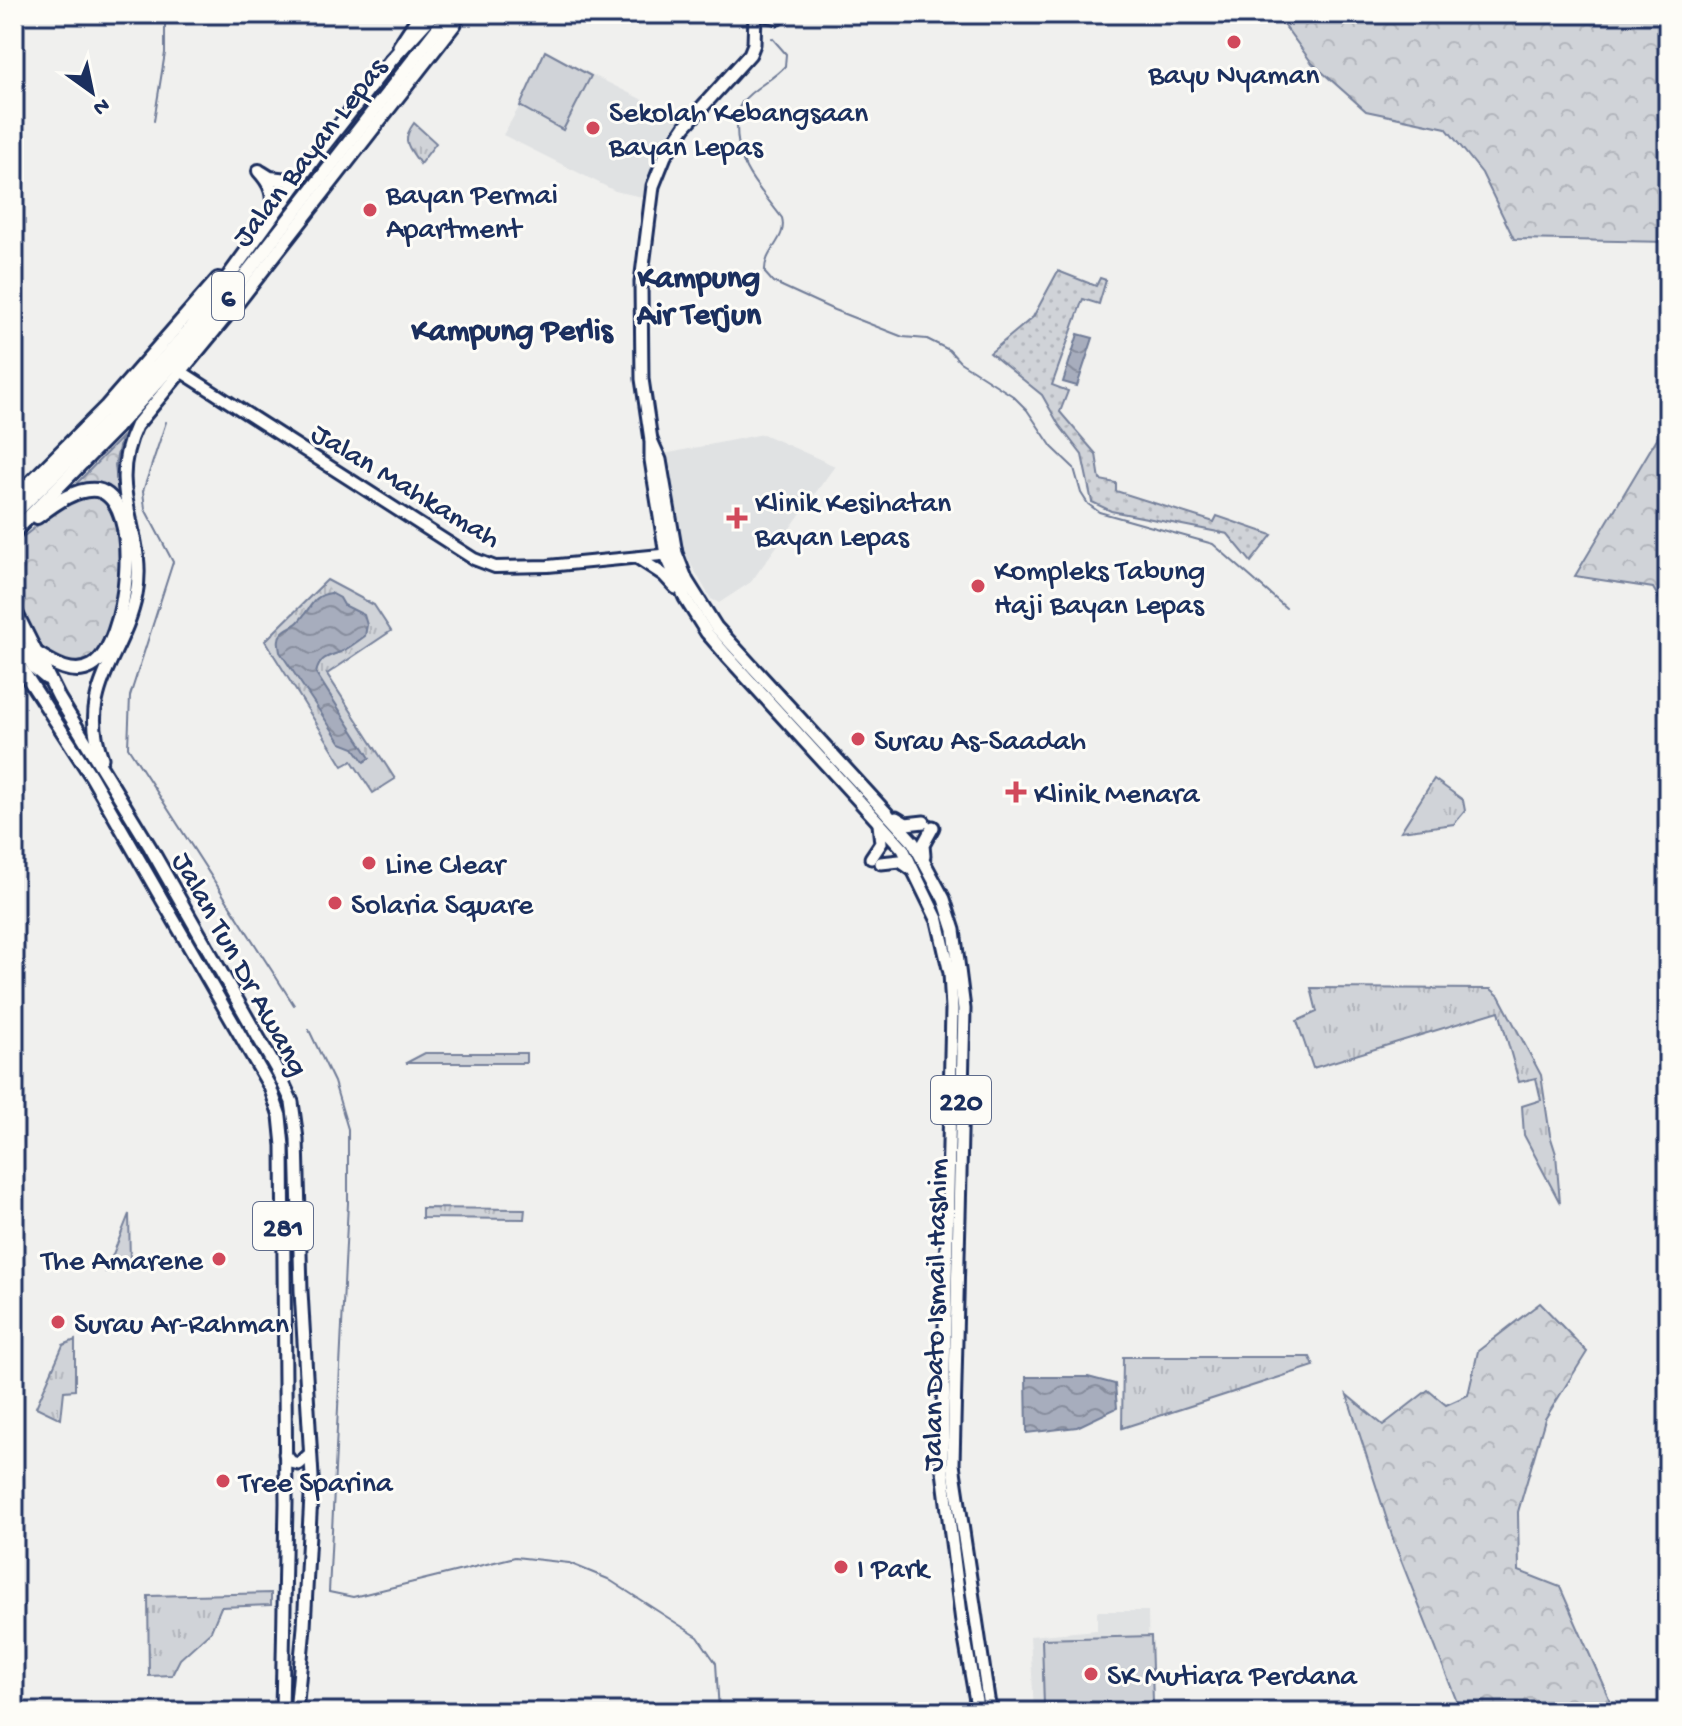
<svg xmlns="http://www.w3.org/2000/svg" width="1682" height="1726" font-family="'Gochi Hand',sans-serif">
	<style>
		.built { fill: #e0e2e3 }
		.grass { fill: #d0d3d8; stroke: #76819b; stroke-width: 2 }
		.forest { fill: url(#forest-crowns); stroke: #76819b; stroke-width: 2 }
		.park { fill: url(#park-tufts); stroke: #76819b; stroke-width: 2 }
		.garden { fill: url(#garden-dots); stroke: #76819b; stroke-width: 2 }
		.water { fill: url(#water-waves); stroke: #6f7b97; stroke-width: 2 }
		.lines { fill: none; stroke-linecap: round; stroke-linejoin: round }
		.stream { stroke: #6f7b97; stroke-width: 2 }
		.secondary-casing { stroke: #1b2f5e; stroke-width: 16 }
		.primary-casing { stroke: #1b2f5e; stroke-width: 17 }
		.highway-casing { stroke: #1b2f5e; stroke-width: 18 }
		.secondary { stroke: #fdfcf7; stroke-width: 10 }
		.primary { stroke: #fdfcf7; stroke-width: 11 }
		.highway { stroke: #fdfcf7; stroke-width: 12 }
		.poi-dot { fill: #d1495b; stroke: #fdfcf7; stroke-width: 3 }
		.labels { text-anchor: middle; stroke-width: 6; stroke-linejoin: round; paint-order: stroke }
		.shield { fill: #fdfcf7; stroke: #5f6c8c; stroke-width: 2 }
		.shield-label { font-size: 28px; font-weight: bold; fill: #1b2f5e }
		.poi-label { font-size: 30px; fill: #1b2f5e; stroke: #fdfcf7; text-anchor: start }
		.street-label { font-size: 30px; fill: #1b2f5e; stroke: #fdfcf7 }
		.neighbourhood-label { font-size: 32px; font-weight: bold; fill: #1b2f5e; stroke: #fdfcf7 }
	</style>
	<defs>
		<pattern id="forest-crowns" width="20" height="18" patternUnits="userSpaceOnUse" patternTransform="scale(2)"><rect width="20" height="18" fill="#d0d3d8"/><path d="M2 6a3 3 0 1 1 6 0M12 15a3 3 0 1 1 6 0" fill="none" stroke="#b2b5bc"/></pattern>
		<pattern id="park-tufts" width="24" height="20" patternUnits="userSpaceOnUse" patternTransform="scale(2)"><rect width="24" height="20" fill="#d0d3d8"/><path d="M3 7l-1-3M5 7V3M7 7l1-3M15 17l-1-3M17 17v-4M19 17l1-3" fill="none" stroke="#b2b5bc"/></pattern>
		<pattern id="garden-dots" width="8" height="8" patternUnits="userSpaceOnUse" patternTransform="scale(2)"><rect width="8" height="8" fill="#d0d3d8"/><path d="M2 2h.1M6 6h.1" fill="none" stroke="#b2b5bc" stroke-width="1.8" stroke-linecap="round"/></pattern>
		<pattern id="water-waves" width="16" height="10" patternUnits="userSpaceOnUse" patternTransform="scale(2)"><rect width="16" height="10" fill="#a7adbd"/><path d="M0 5q4-4 8 0t8 0" fill="none" stroke="#878d9d"/></pattern>
	</defs>
	<rect width="100%" height="100%" fill="#f0f0ee"/>
	<filter id="ink" filterUnits="userSpaceOnUse"><feTurbulence type="fractalNoise" baseFrequency=".0125" numOctaves="2"/><feDisplacementMap in="SourceGraphic" scale="16" xChannelSelector="R" yChannelSelector="G"/><feConvolveMatrix kernelMatrix="1 2 1 2 8 2 1 2 1" color-interpolation-filters="sRGB"/></filter>
	<g filter="url(#ink)">
		<!-- built -->
		<g class="built">
			<path d="M 545,51 L 685,121 L 671,137 L 654,166 L 642,197 L 615,191 L 503,135 L 522,102 Z"/>
			<path d="M 763,434 L 835,466 L 751,582 L 719,603 L 711,599 L 678,542 L 673,494 L 664,454 Z"/>
			<path d="M 1097,1611 L 1148,1611 L 1150,1712 L 1034,1712 L 1030,1636 L 1097,1630 Z"/>
		</g>
		<!-- grass -->
		<g class="grass">
			<path d="M 545,51 L 591,76 L 563,130 L 520,106 Z"/>
			<path d="M 129,1214 L 130,1262 L 121,1271 L 106,1272 Z"/>
			<path d="M 1151,1636 L 1153,1702 L 1044,1706 L 1042,1639 Z"/>
		</g>
		<!-- forest -->
		<g class="forest">
			<path d="M 1276,14 L 1668,14 L 1668,242 L 1514,239 L 1482,173 L 1446,128 L 1366,111 L 1312,63 Z"/>
			<path d="M 1668,420 L 1668,614 L 1653,588 L 1575,576 Z"/>
			<path d="M 121,438 L 115,465 L 118,492 L 115,495 L 97,484 L 79,485 L 77,483 Z"/>
			<path d="M 90,495 C 138,506 123,622 99,651 C 91,660 77,664 65,661 C 22,646 22,606 18,569 C 18,560 14,553 14,544 L 66,503 Z"/>
			<path d="M 1540,1303 L 1587,1352 L 1545,1419 L 1518,1512 L 1519,1571 L 1560,1587 L 1615,1712 L 1461,1712 L 1395,1545 L 1347,1395 L 1383,1425 L 1428,1390 L 1446,1405 L 1468,1395 L 1478,1351 Z"/>
		</g>
		<!-- park -->
		<g class="park">
			<path d="M 414,123 L 436,143 L 420,164 C 409,147 400,142 414,123 Z"/>
			<path d="M 327,580 L 374,605 L 391,631 L 327,674 L 395,779 L 373,793 L 352,761 L 343,766 L 265,641 Z"/>
			<path d="M 1434,779 L 1463,800 L 1465,811 L 1454,824 L 1401,831 Z"/>
			<path d="M 1311,988 L 1491,989 L 1499,996 L 1541,1075 L 1550,1135 L 1556,1154 L 1560,1203 L 1524,1135 L 1522,1106 L 1541,1100 L 1536,1078 L 1519,1082 L 1499,1011 L 1313,1068 L 1297,1021 L 1317,1012 Z"/>
			<path d="M 425,1053 L 526,1053 L 526,1063 L 406,1063 Z"/>
			<path d="M 422,1208 L 525,1209 L 524,1219 L 422,1218 Z"/>
			<path d="M 75,1340 L 75,1390 L 64,1391 L 61,1419 L 36,1407 L 63,1345 Z"/>
			<path d="M 1123,1357 L 1310,1357 L 1314,1366 L 1122,1428 Z"/>
			<path d="M 271,1593 L 271,1605 L 221,1607 L 211,1631 L 180,1659 L 172,1675 L 149,1676 L 148,1596 Z"/>
		</g>
		<!-- garden -->
		<path class="garden" d="M 1058,271 L 1096,286 L 1100,278 L 1106,280 L 1099,304 L 1083,299 L 1052,385 L 1068,391 L 1060,412 L 1096,454 L 1100,480 L 1116,483 L 1116,491 L 1214,522 L 1217,516 L 1272,535 L 1251,562 L 1228,534 L 1111,511 L 1092,502 L 1082,455 L 1059,425 L 1042,395 L 990,353 L 1033,317 Z"/>
		<!-- water -->
		<g class="water">
			<path d="M 1078,334 L 1093,338 L 1077,386 L 1063,382 Z"/>
			<path d="M 331,593 L 340,598 L 344,605 L 364,615 L 367,625 L 365,636 C 357,642 349,648 341,652 C 327,657 320,657 316,673 L 370,758 L 364,762 L 354,748 L 341,743 L 280,652 C 279,645 277,638 282,633 C 286,628 294,626 298,622 C 311,609 312,595 331,593 Z"/>
			<path d="M 1026,1377 L 1088,1377 L 1115,1384 L 1117,1408 L 1077,1427 L 1027,1433 Z"/>
		</g>
		<g class="lines">
			<!-- stream -->
			<g class="stream">
				<path d="M 772,38 L 786,54 L 785,66 C 773,80 754,87 742,102 C 737,109 737,118 737,126 C 737,170 758,185 782,218 C 788,240 763,250 765,273 L 773,282 L 834,310 L 903,337 L 927,339 L 949,350 L 960,362 L 1013,396 L 1027,410 L 1052,447 L 1074,468 L 1081,493 L 1088,504 L 1099,512 L 1213,544 L 1286,608"/>
				<path d="M 154,121 L 165,53 L 165,14"/>
				<path d="M 166,422 L 143,491 L 145,509 L 173,562 L 130,696 L 128,747 L 294,1005"/>
				<path d="M 309,1030 L 334,1082 L 348,1129 L 348,1203 L 329,1592 L 353,1597 L 515,1557 L 569,1563 L 608,1579 L 698,1637 L 716,1663 L 719,1712"/>
			</g>
			<!-- secondary casing -->
			<g class="secondary-casing">
				<path id="secondary" d="M 182,372 L 474,559 L 495,567 L 548,566 L 671,554"/>
			</g>
			<!-- primary casing -->
			<g class="primary-casing">
				<g id="primary">
					<path d="M 755,14 L 754,44 L 750,54 L 685,126 L 665,156 L 653,186 L 641,282 L 642,379 L 651,440 L 651,460 L 666,555 L 685,598 L 707,633 L 727,656 L 903,849 L 938,921 L 950,973 L 952,1009 L 942,1463 L 962,1622 L 978,1712"/>
					<path d="M 762,14 L 778,18"/>
					<path d="M 399,46 L 420,14"/>
					<path d="M 651,440 L 660,460 L 676,553 L 687,581 L 716,627 L 913,842 L 944,899 L 954,930 L 964,1009 L 953,1464 L 990,1712"/>
					<path d="M 638,558 L 664,575 L 676,588"/>
					<path d="M 14,608 L 59,698 L 150,847 L 278,1072 L 292,1102 L 297,1139 L 301,1291 L 312,1477 L 304,1627 L 296,1712"/>
					<path d="M 14,634 L 34,668 L 46,678"/>
					<path d="M 14,657 L 91,776 L 270,1087 L 280,1116 L 283,1146 L 286,1503 L 282,1712"/>
					<path d="M 102,758 C 76,691 124,656 136,595 C 148,531 104,494 136,426 L 240,300 L 455,24"/>
					<path d="M 896,818 L 906,824 L 924,822"/>
					<path d="M 924,856 L 923,845 L 933,827"/>
					<path d="M 871,858 L 881,843 L 879,824"/>
					<path d="M 881,863 L 900,861 L 913,870"/>
					<path d="M 285,1454 L 291,1462 L 299,1464 L 310,1454"/>
				</g>
			</g>
			<!-- highway casing -->
			<g class="highway-casing">
				<g id="highway">
					<path d="M 443,31 L 461,14"/>
					<path d="M 259,171 C 272,185 274,194 273,213"/>
					<path d="M 262,173 L 270,178 L 297,181"/>
					<path d="M 14,499 L 107,406 L 218,279"/>
					<path d="M 14,514 L 109,420 L 191,328 L 321,149 L 391,60 L 433,14"/>
					<path d="M 14,532 L 116,428 L 193,342 L 449,14"/>
					<path d="M 36,653 C 52,663 73,677 92,666 C 128,646 145,499 97,490 C 76,487 53,505 37,517"/>
					<path d="M 14,657 L 14,658"/>
				</g>
			</g>
			<!-- secondary -->
			<use href="#secondary" class="secondary"/>
			<!-- primary -->
			<use href="#primary" class="primary"/>
			<!-- highway -->
			<use href="#highway" class="highway"/>
		</g>
	</g>
	<!-- markers -->
	<g class="poi-dot">
		<circle cx="1234" cy="42" r="8"/>
		<circle cx="593" cy="128" r="8"/>
		<circle cx="370" cy="210" r="8"/>
		<path d="M733 506h8v8h8v8h-8v8h-8v-8h-8v-8h8z"/>
		<circle cx="978" cy="586" r="8"/>
		<circle cx="858" cy="739" r="8"/>
		<path d="M1012 780h8v8h8v8h-8v8h-8v-8h-8v-8h8z"/>
		<circle cx="369" cy="863" r="8"/>
		<circle cx="335" cy="903" r="8"/>
		<circle cx="219" cy="1259" r="8"/>
		<circle cx="58" cy="1322" r="8"/>
		<circle cx="223" cy="1481" r="8"/>
		<circle cx="841" cy="1567" r="8"/>
		<circle cx="1091" cy="1674" r="8"/>
	</g>
	<g class="labels">
		<!-- shield labels -->
		<g class="shield">
			<rect x="212" y="272" width="32" height="48" rx="6"/>
			<rect x="931" y="1076" width="60" height="48" rx="6"/>
			<rect x="253" y="1202" width="60" height="48" rx="6"/>
		</g>
		<g class="shield-label">
			<text x="228" y="306">6</text>
			<text x="961" y="1110">220</text>
			<text x="283" y="1236">281</text>
		</g>
		<!-- poi labels -->
		<g class="poi-label">
			<text x="1234" y="83" text-anchor="middle">Bayu Nyaman</text>
			<text x="609" y="121">Sekolah Kebangsaan<tspan x="609" dy="34">Bayan Lepas</tspan></text>
			<text x="386" y="203">Bayan Permai<tspan x="386" dy="34">Apartment</tspan></text>
			<text x="755" y="511">Klinik Kesihatan<tspan x="755" dy="34">Bayan Lepas</tspan></text>
			<text x="994" y="579">Kompleks Tabung<tspan x="994" dy="34">Haji Bayan Lepas</tspan></text>
			<text x="874" y="749">Surau As-Saadah</text>
			<text x="1034" y="802">Klinik Menara</text>
			<text x="385" y="873">Line Clear</text>
			<text x="351" y="913">Solaria Square</text>
			<text x="203" y="1269" text-anchor="end">The Amarene</text>
			<text x="74" y="1332">Surau Ar-Rahman</text>
			<text x="239" y="1491">Tree Sparina</text>
			<text x="857" y="1577">I Park</text>
			<text x="1107" y="1684">SK Mutiara Perdana</text>
		</g>
		<!-- street labels -->
		<g class="street-label">
			<text transform="translate(308 151) rotate(-52)" y="10">Jalan Bayan Lepas</text>
			<text transform="translate(407 484) rotate(31)" y="10">Jalan Mahkamah</text>
			<text transform="translate(242 963) rotate(61)" y="10">Jalan Tun Dr Awang</text>
			<text transform="translate(933 1315) rotate(-89)" y="10">Jalan Dato Ismail Hashim</text>
		</g>
		<!-- neighbourhood labels -->
		<g class="neighbourhood-label">
			<text x="699" y="286">Kampung<tspan x="699" dy="37">Air Terjun</tspan></text>
			<text x="512" y="339">Kampung Perlis</text>
		</g>
	</g>
	<!-- margin -->
	<rect width="1682" height="1726" fill="none" stroke="#fdfcf7" stroke-width="48"/>
	<rect x="24" y="24" width="1634" height="1678" fill="none" stroke="#1b2f5e" stroke-width="3" filter="url(#ink)"/>
	<!-- north arrow -->
	<g transform="translate(92 92) rotate(147)" stroke="#fdfcf7" stroke-width="6" paint-order="stroke">
	<path d="M0-6L14 30L0 20L-14 30Z" fill="#1b2f5e"/>
	<text y="-12" font-size="22" font-weight="bold" text-anchor="middle" fill="#1b2f5e">N</text>
	</g>
</svg>
